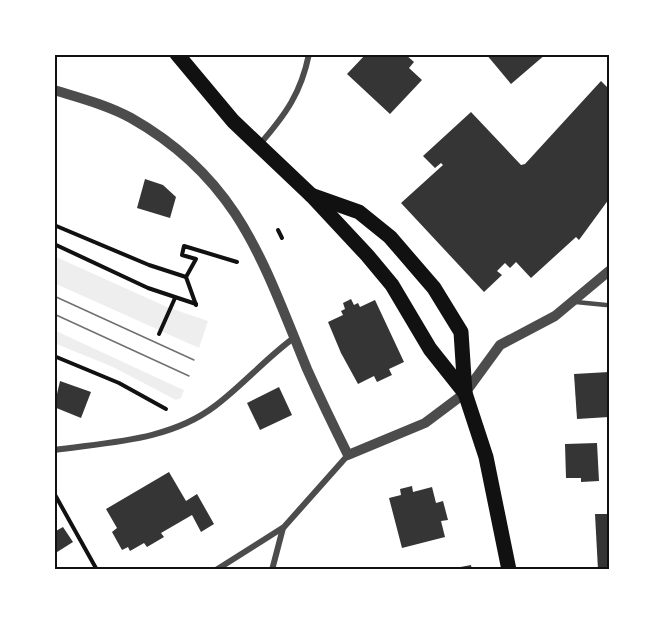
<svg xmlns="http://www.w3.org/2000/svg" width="663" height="624" font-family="'Archivo Narrow',sans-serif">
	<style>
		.green { fill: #eee }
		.building { fill: #353535 }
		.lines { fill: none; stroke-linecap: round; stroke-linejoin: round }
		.path { stroke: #111; stroke-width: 4 }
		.service { stroke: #4c4c4c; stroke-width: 4.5 }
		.minor { stroke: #4c4c4c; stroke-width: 6 }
		.tertiary { stroke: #4c4c4c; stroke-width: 10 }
		.primary { stroke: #111; stroke-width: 15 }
		.tram { stroke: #707070; stroke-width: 1.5 }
		.neatline { fill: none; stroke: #111; stroke-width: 2 }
	</style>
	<rect width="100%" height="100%" fill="#fff"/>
	<!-- green -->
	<g class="green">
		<path d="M 54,256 L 167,307 L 208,321 L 199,348 L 54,283 Z"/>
		<path d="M 54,330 L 177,387 L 184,390 L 181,398 L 176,400 L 113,367 L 54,343 Z"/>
	</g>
	<!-- building -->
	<g class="building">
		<path d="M 366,54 L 405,54 L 414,62 L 409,68 L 422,80 L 390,114 L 347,74 Z"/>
		<path d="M 486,54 L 546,54 L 511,84 Z"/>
		<path d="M 601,81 L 609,89 L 609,199 L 579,240 L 576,237 L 531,278 L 516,262 L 510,268 L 505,263 L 497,271 L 502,275 L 484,292 L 401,203 L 443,165 L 441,163 L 435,168 L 423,156 L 471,112 L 521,165 L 525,164 Z"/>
		<path d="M 145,179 L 163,185 L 176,197 L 170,218 L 137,208 Z"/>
		<path d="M 351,299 L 354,305 L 358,303 L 360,307 L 375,300 L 404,362 L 389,369 L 392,375 L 377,382 L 374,376 L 358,384 L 341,353 L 328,322 L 343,315 L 341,311 L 345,309 L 343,303 Z"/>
		<path d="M 609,372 L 609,417 L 577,419 L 574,374 Z"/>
		<path d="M 60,381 L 91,392 L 81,418 L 54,407 Z"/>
		<path d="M 279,387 L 292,415 L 260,430 L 247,403 Z"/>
		<path d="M 597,443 L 599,481 L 581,482 L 581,478 L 566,478 L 565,444 Z"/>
		<path d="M 169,472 L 186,501 L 197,494 L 214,524 L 201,532 L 192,515 L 161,533 L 164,537 L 147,547 L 144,543 L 130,551 L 128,547 L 122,550 L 112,532 L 117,528 L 106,509 Z"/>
		<path d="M 412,486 L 413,492 L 432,487 L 436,503 L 443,501 L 448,520 L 441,521 L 445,537 L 402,548 L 389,498 L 401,495 L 400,489 Z"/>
		<path d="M 595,514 L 609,514 L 609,570 L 598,570 Z"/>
		<path d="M 63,527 L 73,542 L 54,554 L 54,532 Z"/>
		<path d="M 471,565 L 472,570 L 451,570 L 450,569 Z"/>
	</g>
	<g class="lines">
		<!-- path -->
		<g class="path">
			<path d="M 54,225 L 149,265 L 186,277 L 196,305"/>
			<path d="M 278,230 L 282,238"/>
			<path d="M 54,244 L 148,288 L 196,304"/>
			<path d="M 186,277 L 196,259 L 182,255 L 184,246 L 237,262"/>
			<path d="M 159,334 L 175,298"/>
			<path d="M 54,356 L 119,383 L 166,409"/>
			<path d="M 54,493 L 97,570"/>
		</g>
		<!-- service -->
		<path class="service" d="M 576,302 L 606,305"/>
		<!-- minor -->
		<g class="minor">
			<path d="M 260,144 C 286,114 301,93 309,54"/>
			<path d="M 54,450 C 109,442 169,441 215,406 C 243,385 266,358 295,337"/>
			<path d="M 216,570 L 284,527 L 348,455"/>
			<path d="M 272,570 L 283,528"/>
		</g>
		<!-- tertiary -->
		<path class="tertiary" d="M 54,90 C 80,98 107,105 131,118 C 239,179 263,262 307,369 C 320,398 334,427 348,455 L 425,423 L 465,393 L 500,345 L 555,316 L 609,271"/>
		<!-- primary -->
		<g class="primary">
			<path d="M 177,54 L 233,121 L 311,195 L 367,255 L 392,285 L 430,349 L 465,393"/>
			<path d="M 311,195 L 359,212 L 390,237 L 434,288 L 461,332 L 465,393 L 486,457 L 509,570"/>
		</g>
		<!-- tram -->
		<g class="tram">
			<path d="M 54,296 L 194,360"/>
			<path d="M 54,314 L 189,376"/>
		</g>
	</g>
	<!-- border -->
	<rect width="663" height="624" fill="none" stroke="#ffffff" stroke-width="111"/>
	<rect x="56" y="56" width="552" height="512" class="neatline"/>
</svg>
